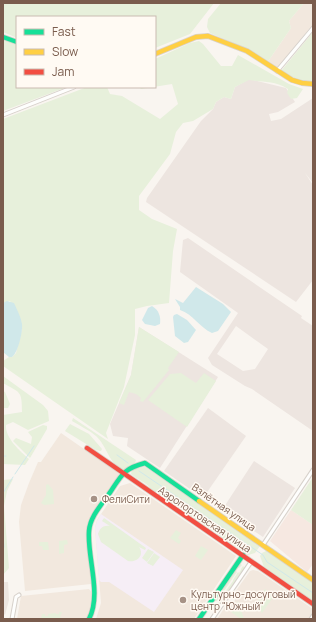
<svg xmlns="http://www.w3.org/2000/svg" width="316" height="622" font-family="Manrope,sans-serif">
	<style>
		.residential { fill: #f2e8de }
		.commercial { fill: #f6e8e1 }
		.industrial { fill: #ede5e0; fill-rule: evenodd }
		.education { fill: #f6eef6 }
		.green { fill: #e7f0db }
		.water { fill: #d0e8ea }
		.lines { fill: none; stroke-linecap: round; stroke-linejoin: round }
		.stream { stroke: #d0e8ea; stroke-width: 1 }
		.street-casing { stroke: #d7d1cb; stroke-width: 5 }
		.fast-casing { stroke: #d9d2cb; stroke-width: 6 }
		.slow-casing { stroke: #d9d2cb; stroke-width: 6 }
		.jam-casing { stroke: #d9d2cb; stroke-width: 6 }
		.street { stroke: #fefefd; stroke-width: 3 }
		.fast { stroke: #16e098; stroke-width: 4.5 }
		.slow { stroke: #ffcf43; stroke-width: 4.5 }
		.jam { stroke: #f24e42; stroke-width: 4.5 }
		.poi-dot { fill: #a69286; stroke: #fffaf3; stroke-width: 1.5 }
		.labels { text-anchor: middle; stroke-width: 3; stroke-linejoin: round; paint-order: stroke }
		.poi-label { font-size: 10px; fill: #7a5c4d; stroke: #fffaf3; text-anchor: start }
		.street-label { font-size: 10px; fill: #7a5c4d; stroke: #fffaf3 }
	</style>
	<rect width="100%" height="100%" fill="#f9f5f0"/>
	<!-- residential -->
	<g class="residential">
		<path d="M 304,3 L 313,3 L 313,31 L 309,29 L 277,69 L 267,63 L 291,28 L 289,21 Z"/>
		<path d="M 61,433 L 117,472 L 119,474 L 115,481 L 91,516 L 88,523 L 87,530 L 91,584 L 25,591 L 19,522 L 21,505 L 29,483 L 38,462 L 41,462 Z"/>
		<path d="M 130,483 L 236,556 L 194,619 L 96,619 L 101,603 L 95,528 L 97,520 L 120,486 Z"/>
		<path d="M 253,570 L 258,571 L 313,609 L 313,612 L 308,619 L 217,619 L 225,607 L 229,609 L 237,597 L 235,592 L 250,571 Z"/>
		<path d="M 89,589 L 92,593 L 91,610 L 87,619 L 17,619 L 21,596 Z"/>
	</g>
	<!-- commercial -->
	<path class="commercial" d="M 291,510 L 313,525 L 313,564 L 307,572 L 270,541 Z"/>
	<!-- industrial -->
	<g class="industrial">
		<path d="M 249,79 L 286,88 L 295,102 L 278,112 L 269,114 L 271,121 L 281,119 L 313,98 L 313,183 L 305,173 L 313,185 L 313,280 L 296,302 L 146,202 L 147,198 L 201,121 L 213,109 L 216,102 L 224,97 L 231,99 L 235,87 Z"/>
		<path d="M 188,238 L 302,316 L 301,318 L 313,326 L 313,431 L 252,389 L 245,386 L 212,365 L 208,358 L 238,313 L 180,272 L 183,240 ZM 236,326 L 268,349 L 255,369 L 243,371 L 217,354 Z"/>
		<path d="M 139,327 L 218,377 L 160,468 L 127,446 L 128,438 L 113,436 L 110,424 L 131,375 Z"/>
		<path d="M 208,408 L 246,436 L 203,498 L 164,471 Z"/>
		<path d="M 254,461 L 295,488 L 263,537 L 222,510 Z"/>
		<path d="M 3,582 L 8,582 L 9,600 L 5,615 L 3,613 Z"/>
	</g>
	<!-- education -->
	<path class="education" d="M 101,514 L 183,570 L 154,612 L 109,582 L 101,582 L 99,580 L 95,528 L 97,521 Z"/>
	<!-- green -->
	<g class="green">
		<path d="M 3,3 L 214,3 L 190,34 L 155,48 L 155,17 L 17,17 L 17,38 L 3,32 Z"/>
		<path d="M 221,3 L 304,3 L 289,21 L 291,28 L 267,63 L 247,49 L 210,33 L 207,27 L 208,19 Z"/>
		<path d="M 313,32 L 313,82 C 301,82 291,77 281,71 Z"/>
		<path d="M 3,39 L 17,45 L 17,87 L 67,87 L 3,111 Z"/>
		<path d="M 199,41 L 203,44 L 221,66 L 232,66 L 238,55 L 289,84 L 303,89 L 297,98 L 291,99 L 287,93 L 288,89 C 273,80 265,83 249,80 L 235,87 L 231,99 L 224,97 L 216,102 L 213,109 L 193,121 L 183,123 L 176,132 L 170,154 L 139,196 L 139,210 L 152,219 L 177,229 L 173,251 L 169,303 L 147,306 L 135,309 L 135,335 L 124,387 L 106,433 L 108,439 L 3,366 L 3,361 L 9,357 L 12,357 L 16,353 L 22,329 L 10,301 L 3,303 L 3,119 L 87,87 L 107,87 L 110,94 L 122,96 L 160,119 L 178,104 L 172,84 L 141,89 L 139,87 L 155,87 L 155,59 L 190,43 Z"/>
		<path d="M 139,327 L 179,352 L 168,368 L 169,370 L 143,402 L 140,401 L 141,398 L 136,394 L 129,392 L 124,405 L 119,403 L 131,375 Z"/>
		<path d="M 181,373 L 196,383 L 204,373 L 216,381 L 187,427 L 148,400 L 170,374 Z"/>
		<path d="M 3,376 L 43,405 L 48,411 L 49,421 L 28,430 L 13,422 L 6,425 C 5,438 20,451 29,459 L 25,465 L 3,464 L 3,415 L 22,412 C 22,390 20,393 3,383 Z"/>
		<path d="M 3,391 L 5,392 L 10,404 L 8,408 L 3,408 Z"/>
		<path d="M 73,418 L 136,460 L 135,463 L 123,470 C 109,464 107,446 96,436 C 89,430 80,426 72,421 Z"/>
		<path d="M 70,424 L 89,434 L 102,449 L 101,451 L 96,450 L 65,431 Z"/>
		<path d="M 43,425 L 47,426 L 47,429 L 30,458 L 13,441 L 16,438 L 31,444 L 32,437 L 28,432 Z"/>
		<path d="M 143,467 L 145,467 L 260,546 L 255,553 L 248,555 L 151,489 C 146,482 138,480 131,474 L 132,470 Z"/>
		<path d="M 313,477 L 313,525 L 291,510 Z"/>
		<path d="M 13,479 L 7,491 L 4,506 L 9,568 L 3,575 L 3,480 Z"/>
		<path d="M 48,484 L 53,490 L 54,504 L 44,505 L 41,503 L 46,495 L 46,485 Z"/>
		<path d="M 104,518 L 146,548 L 145,550 L 139,547 C 145,555 137,563 128,561 L 101,542 L 98,534 C 100,528 103,525 110,526 L 102,521 Z"/>
		<path d="M 176,530 L 181,533 L 178,538 L 181,541 L 179,544 L 170,538 Z"/>
		<path d="M 67,540 L 68,544 L 64,545 L 64,553 L 59,554 L 59,541 Z"/>
		<path d="M 39,542 L 48,542 L 49,550 L 43,550 L 42,546 L 39,546 Z"/>
		<path d="M 201,546 L 208,550 L 201,560 L 195,556 Z"/>
		<path d="M 148,549 L 154,552 L 147,562 L 142,558 Z"/>
		<path d="M 268,550 L 313,582 L 313,601 L 264,567 L 260,556 L 262,553 Z"/>
		<path d="M 154,553 L 160,557 L 153,566 L 147,563 Z"/>
		<path d="M 239,563 L 242,565 L 239,568 L 238,568 L 236,571 L 237,572 L 224,591 L 223,591 L 221,594 L 221,595 L 217,601 L 215,601 L 214,600 Z"/>
		<path d="M 243,566 L 245,568 L 220,604 L 218,602 L 222,595 L 224,596 L 226,593 L 225,592 L 233,581 L 233,580 L 238,572 L 239,573 L 241,570 L 241,569 Z"/>
		<path d="M 265,589 L 274,596 L 262,613 L 261,612 L 258,599 L 261,600 L 264,595 L 262,594 Z"/>
		<path d="M 238,601 L 244,619 L 241,619 L 231,612 Z"/>
		<path d="M 59,612 L 62,612 L 60,617 L 62,619 L 41,619 L 42,614 L 45,614 L 45,616 L 48,616 L 48,614 L 56,613 L 56,614 L 59,614 Z"/>
	</g>
	<!-- water -->
	<g class="water">
		<path d="M 196,287 L 223,304 L 231,312 L 218,331 L 212,333 C 200,328 193,314 180,310 L 180,307 L 175,299 L 183,303 Z"/>
		<path d="M 7,301 L 14,303 C 17,310 21,317 22,324 C 23,331 18,353 12,357 L 9,357 L 3,352 L 3,303 Z"/>
		<path d="M 152,306 C 159,310 161,317 160,324 L 155,326 L 145,324 L 142,320 L 148,308 Z"/>
		<path d="M 177,314 L 187,320 L 196,330 L 188,342 L 184,343 L 175,336 L 173,317 L 174,315 Z"/>
	</g>
	<g class="lines">
		<!-- stream -->
		<g class="stream">
			<path d="M 117,455 L 128,463"/>
			<path d="M 3,456 L 6,456"/>
			<path d="M 139,471 L 263,555 L 267,562 L 313,593"/>
			<path d="M 15,474 L 34,446"/>
			<path d="M 3,493 L 13,477"/>
			<path d="M 3,536 L 4,547"/>
		</g>
		<!-- street casing -->
		<g class="street-casing">
			<g id="street">
				<path d="M 277,71 L 313,28"/>
				<path d="M 3,115 L 74,87"/>
				<path d="M 263,545 L 313,470"/>
				<path d="M 12,619 L 16,597 L 19,595"/>
				<path d="M 212,619 L 251,562"/>
				<path d="M 311,619 L 313,616"/>
			</g>
		</g>
		<!-- fast casing -->
		<g class="fast-casing">
			<g id="fast">
				<path d="M 3,37 L 17,42"/>
				<path d="M 89,619 C 102,594 87,558 89,531 C 90,516 103,503 111,491 C 122,474 125,468 145,463 L 199,501"/>
				<path d="M 199,619 L 243,555"/>
			</g>
		</g>
		<!-- slow casing -->
		<g class="slow-casing">
			<g id="slow">
				<path d="M 155,54 L 196,37 L 208,36 L 247,51 L 292,80 L 302,83 L 313,84"/>
				<path d="M 199,501 L 313,580"/>
			</g>
		</g>
		<!-- jam casing -->
		<g class="jam-casing">
			<path id="jam" d="M 87,448 L 313,604"/>
		</g>
		<!-- street -->
		<use href="#street" class="street"/>
		<!-- fast -->
		<use href="#fast" class="fast"/>
		<!-- slow -->
		<use href="#slow" class="slow"/>
		<!-- jam -->
		<use href="#jam" class="jam"/>
	</g>
	<!-- markers -->
	<g class="poi-dot">
		<circle cx="94" cy="499" r="4"/>
		<circle cx="183" cy="600" r="4"/>
	</g>
	<g class="labels">
		<!-- poi labels -->
		<g class="poi-label">
			<text x="102" y="503">ФелиСити</text>
			<text x="191" y="598">Культурно-досуговый<tspan x="191" dy="12">центр "Южный"</tspan></text>
		</g>
		<!-- street labels -->
		<g class="street-label">
			<text transform="translate(224 507) rotate(35)" y="4">Взлётная улица</text>
			<text transform="translate(205 519) rotate(34)" y="4">Аэропортовская улица</text>
		</g>
	</g>
	<!-- border -->
	<rect width="316" height="622" fill="none" stroke="#7a5c4d" stroke-width="8"/>
	<!-- legend -->
	<rect x="16" y="16" width="140" height="72" fill="#fffaf3" stroke="#cabbb1"/>
	<rect x="24" y="29" width="20" height="6" fill="#16e098" stroke="#cabbb1"/>
	<text x="52" y="36" font-size="12" fill="#7a5c4d">Fast</text>
	<rect x="24" y="49" width="20" height="6" fill="#ffcf43" stroke="#cabbb1"/>
	<text x="52" y="56" font-size="12" fill="#7a5c4d">Slow</text>
	<rect x="24" y="69" width="20" height="6" fill="#f24e42" stroke="#cabbb1"/>
	<text x="52" y="76" font-size="12" fill="#7a5c4d">Jam</text>
</svg>
